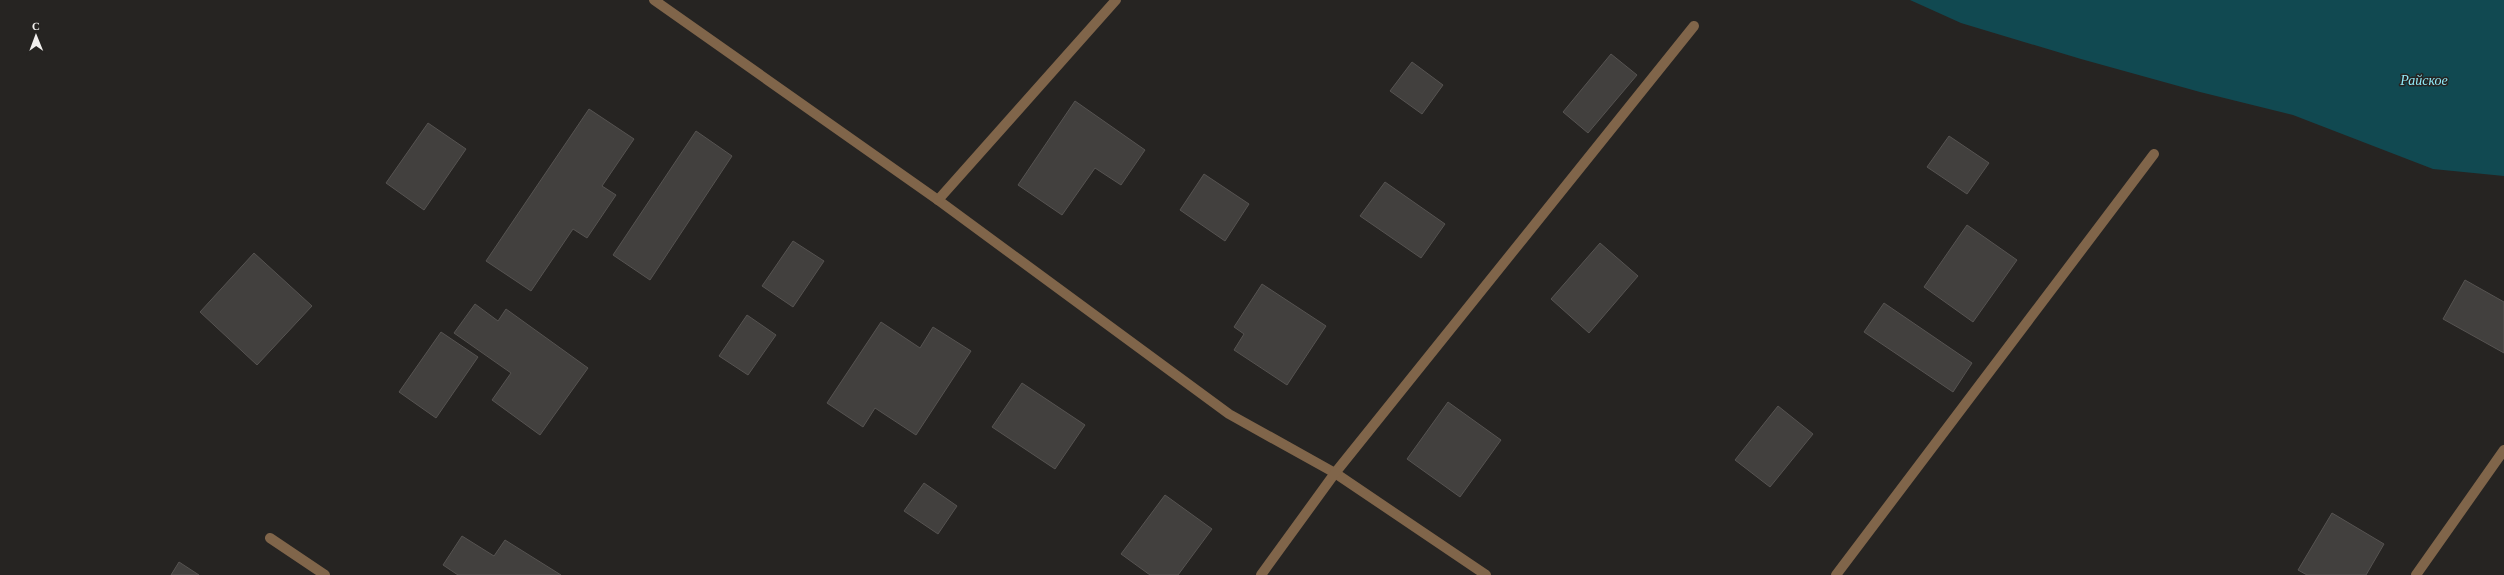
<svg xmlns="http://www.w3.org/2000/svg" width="2504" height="575" font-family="'Times New Roman',serif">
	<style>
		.water { fill: #114951 }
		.building { fill: #42403e; stroke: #565351 }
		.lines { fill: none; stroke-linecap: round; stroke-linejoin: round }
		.minor { stroke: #80654a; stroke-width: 10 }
		.labels { text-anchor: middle; stroke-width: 3; stroke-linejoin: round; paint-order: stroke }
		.water-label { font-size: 14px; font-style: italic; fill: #90e9f7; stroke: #262422 }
	</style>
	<rect width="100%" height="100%" fill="#262422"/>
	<!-- water -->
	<path class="water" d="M 1910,0 L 2504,0 L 2504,176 L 2433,169 L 2293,115 L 2200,92 L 2081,59 L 1961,23 Z"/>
	<!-- building -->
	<g class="building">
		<path d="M 1611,54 L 1637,75 L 1588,133 L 1563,112 Z"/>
		<path d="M 1412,62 L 1443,85 L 1422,114 L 1390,91 Z"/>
		<path d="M 1075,101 L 1145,150 L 1121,185 L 1095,168 L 1062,215 L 1018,185 Z"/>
		<path d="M 589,109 L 634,139 L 602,186 L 616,195 L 587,238 L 573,229 L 531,291 L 486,261 Z"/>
		<path d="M 428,123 L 466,149 L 424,210 L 386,183 Z"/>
		<path d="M 696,131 L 732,156 L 650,280 L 613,255 Z"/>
		<path d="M 1949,136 L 1989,163 L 1967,194 L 1927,167 Z"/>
		<path d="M 1204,174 L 1249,204 L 1225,241 L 1180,210 Z"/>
		<path d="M 1385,182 L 1445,224 L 1421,258 L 1360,216 Z"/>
		<path d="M 1967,225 L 2017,260 L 1973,322 L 1924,287 Z"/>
		<path d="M 793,241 L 824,261 L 793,307 L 762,286 Z"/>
		<path d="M 1600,243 L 1638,276 L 1589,333 L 1551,299 Z"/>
		<path d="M 254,253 L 312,306 L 257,365 L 200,312 Z"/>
		<path d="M 2465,280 L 2504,302 L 2504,353 L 2443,319 Z"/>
		<path d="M 1262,284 L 1326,326 L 1287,385 L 1234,350 L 1244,334 L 1234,327 Z"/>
		<path d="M 1884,303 L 1972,363 L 1953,392 L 1864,332 Z"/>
		<path d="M 475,304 L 498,321 L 506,309 L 588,368 L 540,435 L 492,400 L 511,373 L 454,333 Z"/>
		<path d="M 747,315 L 776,335 L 748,375 L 719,356 Z"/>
		<path d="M 881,322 L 920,348 L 933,327 L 971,351 L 916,435 L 875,408 L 863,427 L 827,403 Z"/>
		<path d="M 441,332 L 478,357 L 436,418 L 399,392 Z"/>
		<path d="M 1022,383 L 1085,425 L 1055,469 L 992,427 Z"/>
		<path d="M 1448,402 L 1501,440 L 1460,497 L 1407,459 Z"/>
		<path d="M 1778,406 L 1813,434 L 1770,487 L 1735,460 Z"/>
		<path d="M 924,483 L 957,506 L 938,534 L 904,511 Z"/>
		<path d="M 1165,495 L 1212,529 L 1178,575 L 1150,575 L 1121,554 Z"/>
		<path d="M 2332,513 L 2384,544 L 2366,575 L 2307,575 L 2298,570 Z"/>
		<path d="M 462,536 L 494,556 L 505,540 L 561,575 L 458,575 L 443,565 Z"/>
		<path d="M 179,562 L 199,575 L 171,575 Z"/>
	</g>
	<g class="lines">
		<!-- minor -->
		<g class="minor">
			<path d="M 654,0 L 938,200 L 1229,414 L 1335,473 L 1486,575"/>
			<path d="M 938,200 L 1116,0"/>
			<path d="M 270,538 L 325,575"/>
			<path d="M 1261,575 L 1335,473 L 1694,26"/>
			<path d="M 1836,575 L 2154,154"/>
			<path d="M 2416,575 L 2504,450"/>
		</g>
	</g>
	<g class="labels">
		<!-- water labels -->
		<g class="water-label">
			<text x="2424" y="85">Райское</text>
		</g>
	</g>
	<!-- north arrow -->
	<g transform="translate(36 36) rotate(359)" stroke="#262422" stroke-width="3" paint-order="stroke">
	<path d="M0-3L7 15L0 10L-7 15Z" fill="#f1efee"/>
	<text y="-6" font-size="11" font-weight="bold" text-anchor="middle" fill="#f1efee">С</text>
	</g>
</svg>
